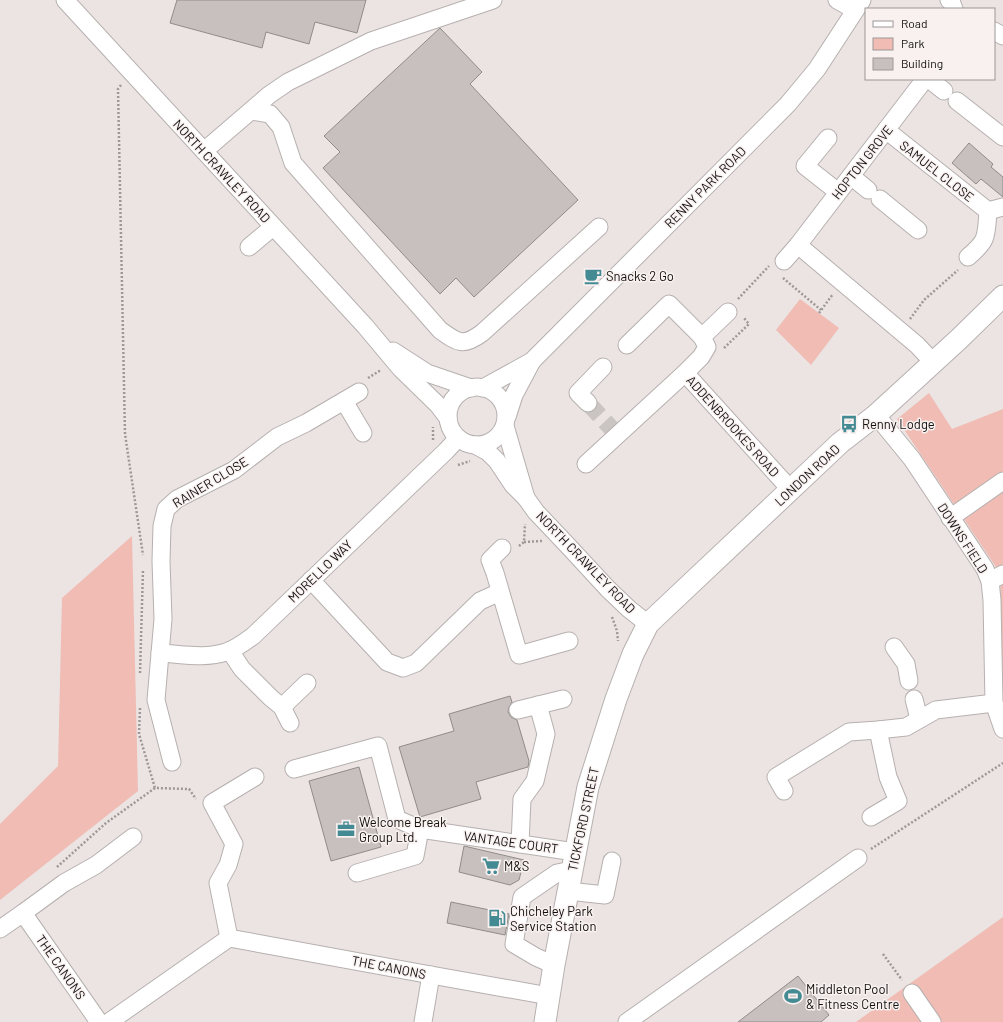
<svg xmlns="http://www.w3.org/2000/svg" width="1003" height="1022" font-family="Barlow,sans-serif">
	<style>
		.green { fill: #f0bcb4 }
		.building { fill: #c7c0bf; stroke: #918b8a }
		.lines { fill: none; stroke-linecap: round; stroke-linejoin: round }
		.minor-tunnel { stroke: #cac4c3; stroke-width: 17; stroke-dasharray: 17 8; stroke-linecap: butt }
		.minor-casing { stroke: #b6b0af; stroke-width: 19 }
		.major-casing { stroke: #b6b0af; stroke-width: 23 }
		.path { stroke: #9d9897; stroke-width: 2.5; stroke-dasharray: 2 2; stroke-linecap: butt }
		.minor { stroke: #fff; stroke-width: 17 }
		.major { stroke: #fff; stroke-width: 21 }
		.labels { text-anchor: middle; stroke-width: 3; stroke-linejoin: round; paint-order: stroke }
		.street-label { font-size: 13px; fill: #12100f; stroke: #f8f1f0 }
		.poi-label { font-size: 13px; fill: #12100f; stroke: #f8f1f0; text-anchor: start }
	</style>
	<rect width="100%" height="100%" fill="#ebe4e3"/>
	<!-- green -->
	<g class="green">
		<path d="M 800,299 L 839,328 L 811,365 L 776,330 Z"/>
		<path d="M 929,393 L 952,429 L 1003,409 L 1003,697 L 1000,573 L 897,419 Z"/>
		<path d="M 132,536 L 138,791 L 0,900 L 0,824 L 58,766 L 62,598 Z"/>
		<path d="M 1003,917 L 1003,1022 L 856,1022 Z"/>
	</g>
	<!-- building -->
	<g class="building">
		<path d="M 177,0 L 366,0 L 357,33 L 315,22 L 309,44 L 266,32 L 262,48 L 170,23 Z"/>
		<path d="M 440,28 L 482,72 L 470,84 L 578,200 L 474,297 L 456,278 L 440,294 L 323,168 L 340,152 L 324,136 Z"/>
		<path d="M 969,143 L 993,164 L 991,167 L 1003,177 L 1003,197 L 981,179 L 976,184 L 952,163 Z"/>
		<path d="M 510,696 L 512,702 L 509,707 L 508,712 L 511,717 L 517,720 L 529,761 L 528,767 L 476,782 L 481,799 L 420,817 L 399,747 L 454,731 L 449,714 Z"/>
		<path d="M 359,767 L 381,847 L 331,861 L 309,781 Z"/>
		<path d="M 464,846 L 524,860 L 519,880 L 510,885 L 459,872 Z"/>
		<path d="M 451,902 L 509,914 L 505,935 L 447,923 Z"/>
		<path d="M 798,976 L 829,1015 L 821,1022 L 738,1022 Z"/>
	</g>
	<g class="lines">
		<!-- minor-tunnel -->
		<path class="minor-tunnel" d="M 588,403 L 612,429"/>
		<!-- minor casing -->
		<g class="minor-casing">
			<g id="minor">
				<path d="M 65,0 L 365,326 L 401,369 L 438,405 L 448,418"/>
				<path d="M 837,0 L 855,10"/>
				<path d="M 949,0 L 951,1 L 954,9"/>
				<path d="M 994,31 L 1003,36"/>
				<path d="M 925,79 L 798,245 L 917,345 L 933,362"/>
				<path d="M 929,79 L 944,91"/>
				<path d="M 957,101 L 1003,137"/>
				<path d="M 251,111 L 270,114 L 281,127 L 293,163 L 440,330 C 458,343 463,347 482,333 L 599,227"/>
				<path d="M 886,130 L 988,211 C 986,237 988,240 968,257"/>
				<path d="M 828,138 L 805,166 L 838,192"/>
				<path d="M 204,151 L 269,95 L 288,82 L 371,41 L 493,0"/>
				<path d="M 851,176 L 868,190"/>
				<path d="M 880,199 L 918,230"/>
				<path d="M 988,211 L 1003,207"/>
				<path d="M 249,247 L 273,227"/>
				<path d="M 784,261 L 798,245"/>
				<path d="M 702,337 L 728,312"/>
				<path d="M 627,345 L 669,304 L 702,337 L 707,347 L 701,357 L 685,373"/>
				<path d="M 393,351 L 427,373 L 471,388"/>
				<circle cx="477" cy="416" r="29"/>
				<path d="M 483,388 L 532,361 L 788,104 L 817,69 L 862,0"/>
				<path d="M 344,401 L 363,433"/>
				<path d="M 588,403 L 578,393 L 603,367"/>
				<path d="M 876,415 L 912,459 L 985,569 L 990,581 L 992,600 L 994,703 L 1003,729"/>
				<path d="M 507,417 L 514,395 L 532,361"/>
				<path d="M 505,426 L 526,498"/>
				<path d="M 475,445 L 488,452 L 497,461 L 513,485 L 526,498 L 536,512 L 571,549 L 608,589 L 629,609 L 648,624"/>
				<path d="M 586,464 L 685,373 L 791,490"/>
				<path d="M 950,518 L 1003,481"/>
				<path d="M 502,548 L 490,560 L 495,573 L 519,655 L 569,641"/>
				<path d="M 311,580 L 387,662 L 403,668 L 416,663 L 480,601 L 500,592"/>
				<path d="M 990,581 L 1003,574"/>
				<path d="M 894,647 L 906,664 L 909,681"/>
				<path d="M 231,650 L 234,657 L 242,669 L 271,698 L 282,707 L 290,723"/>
				<path d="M 160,653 C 181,654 206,659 226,652 C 236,649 245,642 253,636 L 446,451 L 458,438"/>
				<path d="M 914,699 L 919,719"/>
				<path d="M 282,707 L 307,683"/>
				<path d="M 518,710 L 563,699"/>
				<path d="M 172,762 L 156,700 L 163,619 L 161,561 L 162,526 L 166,509 L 177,499 L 234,470 L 277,437 L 306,423 L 359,392"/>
				<path d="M 294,769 L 378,746 L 397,819 L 420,829 L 575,852"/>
				<path d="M 784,791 L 776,777 L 849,732 L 878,730 L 906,727 L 936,710 L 994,703"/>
				<path d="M 871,817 L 898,801 L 888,777 L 878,730"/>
				<path d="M 520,844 L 522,799 L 535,781 L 546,734 L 538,705"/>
				<path d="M 357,873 L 415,856 L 420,829"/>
				<path d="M 568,891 L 605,895 L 612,861"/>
				<path d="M 23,913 L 64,883 L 96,865 L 133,837"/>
				<path d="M 0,929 L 23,913 L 99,1022"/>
				<path d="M 229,938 L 218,883 L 228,865 L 234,844 L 212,803 L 255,777"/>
				<path d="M 554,965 L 536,957 L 514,944 L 522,897 L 557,873 L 572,870"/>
				<path d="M 912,993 L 932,1022"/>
				<path d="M 109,1022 L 229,938 L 431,975 L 549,996"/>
				<path d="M 423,1022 L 431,975"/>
				<path d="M 627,1022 L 858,858"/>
			</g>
		</g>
		<!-- major casing -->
		<g class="major-casing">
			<path id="major" d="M 545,1022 L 554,965 L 588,787 L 616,699 L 633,654 L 648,624 L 840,443 L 876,415 L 959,339 L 1003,296"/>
		</g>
		<!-- path -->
		<g class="path">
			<path d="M 121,85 L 118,89 L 125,434 L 143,555"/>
			<path d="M 783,278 L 821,310"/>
			<path d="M 738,299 L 769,266"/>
			<path d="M 819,313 L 833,294"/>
			<path d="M 910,319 L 924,300 L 958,270"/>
			<path d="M 724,348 L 749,324 L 744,318"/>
			<path d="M 368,378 L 381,370"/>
			<path d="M 433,440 L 433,427"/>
			<path d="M 458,465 L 470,461"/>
			<path d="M 524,542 L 542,541"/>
			<path d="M 519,546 L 524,542 L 525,524"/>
			<path d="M 612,617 L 617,631 L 618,641"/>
			<path d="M 140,673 L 143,570"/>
			<path d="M 140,708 L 139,734 L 155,788"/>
			<path d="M 871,849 L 1003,763"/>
			<path d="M 57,867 L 106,823 L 155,788 L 189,789 L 196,799"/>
			<path d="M 883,954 L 902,980"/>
		</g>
		<!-- minor -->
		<use href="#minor" class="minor"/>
		<!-- major -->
		<use href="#major" class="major"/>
	</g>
	<!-- icons -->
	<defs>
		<g id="cafe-bare" transform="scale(1.38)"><path d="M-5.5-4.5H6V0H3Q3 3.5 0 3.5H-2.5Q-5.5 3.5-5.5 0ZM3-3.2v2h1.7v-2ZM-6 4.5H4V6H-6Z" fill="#438a93" stroke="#f8f1f0" stroke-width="2.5" paint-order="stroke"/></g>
		<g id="bus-bare" transform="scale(1.38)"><path d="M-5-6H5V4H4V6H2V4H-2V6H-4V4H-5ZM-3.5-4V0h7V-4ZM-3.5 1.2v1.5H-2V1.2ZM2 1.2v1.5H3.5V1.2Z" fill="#438a93" stroke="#f8f1f0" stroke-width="2.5" paint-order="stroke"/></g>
		<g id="office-bare" transform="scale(1.38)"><path d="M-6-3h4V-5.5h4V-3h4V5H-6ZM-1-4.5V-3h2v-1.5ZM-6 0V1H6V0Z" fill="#438a93" stroke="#f8f1f0" stroke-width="2.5" paint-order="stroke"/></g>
		<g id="supermarket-bare" transform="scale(1.38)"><path d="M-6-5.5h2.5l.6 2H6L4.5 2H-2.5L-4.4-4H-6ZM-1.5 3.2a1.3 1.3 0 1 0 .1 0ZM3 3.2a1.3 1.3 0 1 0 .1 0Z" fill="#438a93" stroke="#f8f1f0" stroke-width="2.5" paint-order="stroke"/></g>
		<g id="fuel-bare" transform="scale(1.38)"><path d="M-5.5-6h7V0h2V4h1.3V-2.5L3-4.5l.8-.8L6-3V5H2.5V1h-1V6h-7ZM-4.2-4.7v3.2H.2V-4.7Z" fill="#438a93" stroke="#f8f1f0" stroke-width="2.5" paint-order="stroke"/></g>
		<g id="stadium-bare" transform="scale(1.38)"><path d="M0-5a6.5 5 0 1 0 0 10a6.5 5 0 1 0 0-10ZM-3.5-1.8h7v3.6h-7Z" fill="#438a93" stroke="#f8f1f0" stroke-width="2.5" paint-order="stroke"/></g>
	</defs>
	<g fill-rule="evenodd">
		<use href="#cafe-bare" x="593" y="276"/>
		<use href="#bus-bare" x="849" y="424"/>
		<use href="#office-bare" x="346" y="829"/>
		<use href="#supermarket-bare" x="491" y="866"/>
		<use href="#fuel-bare" x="497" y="918"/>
		<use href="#stadium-bare" x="793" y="996"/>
	</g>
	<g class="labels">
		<!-- street labels -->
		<g class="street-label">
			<text transform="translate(862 162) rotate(-52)" y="5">HOPTON GROVE</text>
			<text transform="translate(222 171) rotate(47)" y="5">NORTH CRAWLEY ROAD</text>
			<text transform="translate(937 171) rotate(38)" y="5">SAMUEL CLOSE</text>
			<text transform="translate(705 187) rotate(-45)" y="5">RENNY PARK ROAD</text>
			<text transform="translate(733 426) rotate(48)" y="5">ADDENBROOKES ROAD</text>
			<text transform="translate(807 475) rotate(-43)" y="5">LONDON ROAD</text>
			<text transform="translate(210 482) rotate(-31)" y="5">RAINER CLOSE</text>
			<text transform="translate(963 538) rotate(57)" y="5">DOWNS FIELD</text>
			<text transform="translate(586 562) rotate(46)" y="5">NORTH CRAWLEY ROAD</text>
			<text transform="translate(320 571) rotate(-44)" y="5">MORELLO WAY</text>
			<text transform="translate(583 819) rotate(-78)" y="5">TICKFORD STREET</text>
			<text transform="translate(511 842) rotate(8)" y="5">VANTAGE COURT</text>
			<text transform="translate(61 967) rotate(55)" y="5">THE CANONS</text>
			<text transform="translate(389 967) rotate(11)" y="5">THE CANONS</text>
		</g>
		<!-- poi labels -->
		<g class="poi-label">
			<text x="606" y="281">Snacks 2 Go</text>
			<text x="862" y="429">Renny Lodge</text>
			<text x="359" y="827">Welcome Break<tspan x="359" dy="15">Group Ltd.</tspan></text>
			<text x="504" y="871">M&amp;S</text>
			<text x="510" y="916">Chicheley Park<tspan x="510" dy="15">Service Station</tspan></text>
			<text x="806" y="994">Middleton Pool<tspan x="806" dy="15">&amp; Fitness Centre</tspan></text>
		</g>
	</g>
	<!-- legend -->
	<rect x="865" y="8" width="130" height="72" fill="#f8f1f0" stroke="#9c9796"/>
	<rect x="873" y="21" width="20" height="6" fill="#ffffff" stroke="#9c9796"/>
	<text x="901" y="28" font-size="12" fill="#12100f">Road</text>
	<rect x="873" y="38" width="20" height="12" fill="#f0bcb4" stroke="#9c9796"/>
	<text x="901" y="48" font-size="12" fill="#12100f">Park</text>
	<rect x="873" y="58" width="20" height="12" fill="#c7c0bf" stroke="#9c9796"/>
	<text x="901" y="68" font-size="12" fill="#12100f">Building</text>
</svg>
